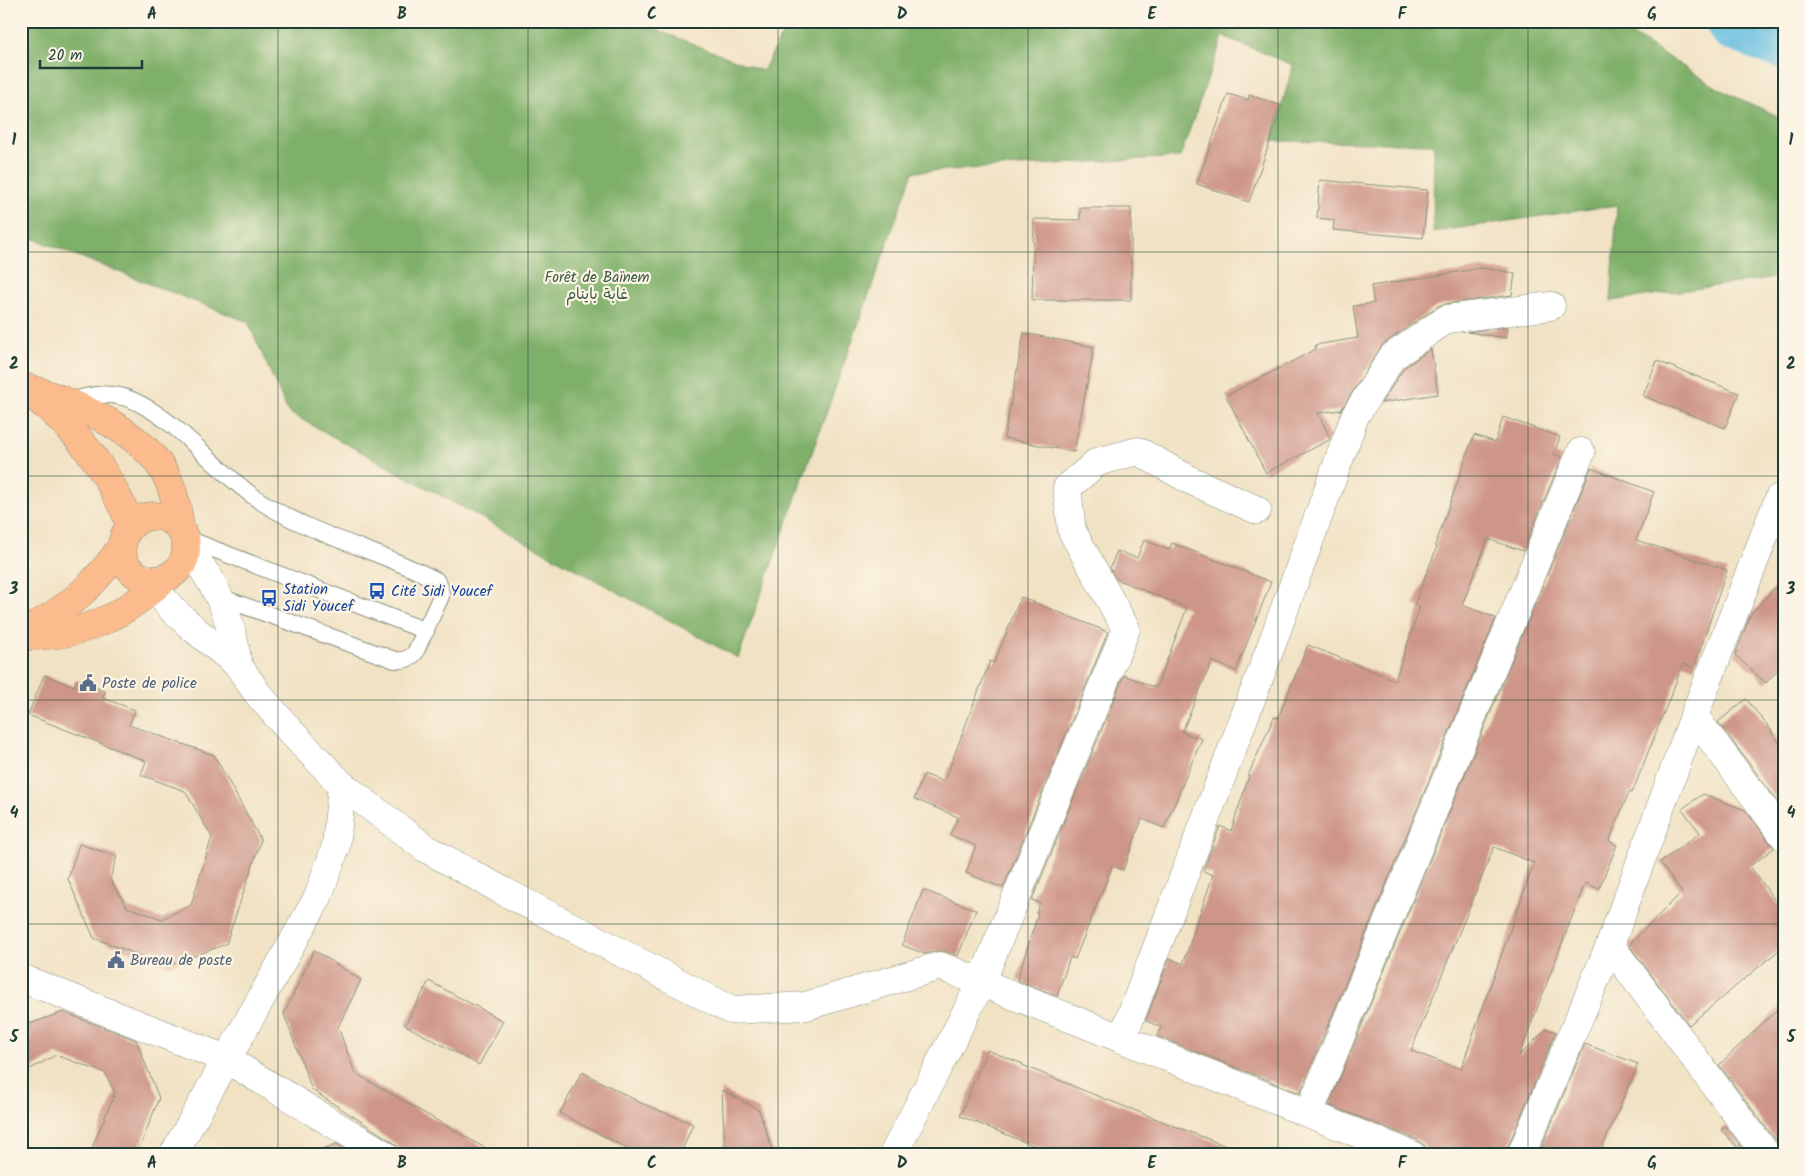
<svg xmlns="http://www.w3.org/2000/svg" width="1805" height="1176" font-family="Kalam,'Playpen Sans Arabic',sans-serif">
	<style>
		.forest { fill: #7fb069; stroke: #4f764e }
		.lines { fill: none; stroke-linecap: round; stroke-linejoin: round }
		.river { stroke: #63bde1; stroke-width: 61 }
		.building { fill: #ce9689; fill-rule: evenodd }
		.lane-casing { stroke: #88907c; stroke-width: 18 }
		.street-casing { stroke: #88907c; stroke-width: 29 }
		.primary-casing { stroke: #88907c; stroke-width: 29 }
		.lane { stroke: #fff; stroke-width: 16 }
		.street { stroke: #fff; stroke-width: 28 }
		.primary { stroke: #fbbb8d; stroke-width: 28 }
		.grid { fill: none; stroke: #1f3d34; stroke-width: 1; stroke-opacity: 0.55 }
		.labels { text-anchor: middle; stroke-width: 4.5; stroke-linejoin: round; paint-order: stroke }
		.park-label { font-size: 15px; fill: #395a42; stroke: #fcf5e5 }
		.transit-label { font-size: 15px; fill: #164399; stroke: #fcf5e5; text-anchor: start }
		.service-label { font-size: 15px; fill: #4e5e75; stroke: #fcf5e5; text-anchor: start }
		.neatline { fill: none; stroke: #1f3d34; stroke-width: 2 }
		.grid-label { font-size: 16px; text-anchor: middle; font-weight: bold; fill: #1f3d34 }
	</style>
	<rect width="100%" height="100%" fill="#fcf5e5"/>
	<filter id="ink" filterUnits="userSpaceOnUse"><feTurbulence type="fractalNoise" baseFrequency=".02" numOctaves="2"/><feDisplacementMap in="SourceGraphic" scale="10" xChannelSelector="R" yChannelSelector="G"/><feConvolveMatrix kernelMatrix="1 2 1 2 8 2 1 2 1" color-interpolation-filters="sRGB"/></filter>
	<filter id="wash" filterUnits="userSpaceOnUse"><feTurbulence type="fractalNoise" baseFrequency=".0096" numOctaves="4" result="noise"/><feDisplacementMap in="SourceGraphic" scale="20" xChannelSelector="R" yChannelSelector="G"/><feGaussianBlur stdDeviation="1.12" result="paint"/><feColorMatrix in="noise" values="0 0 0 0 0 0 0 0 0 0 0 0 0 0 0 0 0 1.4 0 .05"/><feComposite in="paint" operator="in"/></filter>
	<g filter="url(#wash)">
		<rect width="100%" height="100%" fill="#f1e2c4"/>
		<!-- forest -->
		<path class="forest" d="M 21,21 L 634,21 L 763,71 L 789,21 L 1610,21 L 1721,90 L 1784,119 L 1784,276 L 1611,301 L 1617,205 L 1433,232 L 1434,144 L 1272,141 L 1293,65 L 1223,36 L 1180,157 L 913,172 L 738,658 L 288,412 L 248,322 L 21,234 Z"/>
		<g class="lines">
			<!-- river -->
			<path class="river" d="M 1736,21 L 1784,39"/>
		</g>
		<g id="blocks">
			<!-- building -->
			<g class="building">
				<path d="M 1228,94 L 1248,100 L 1249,95 L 1282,106 L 1249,202 L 1197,184 Z"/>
				<path d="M 1320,180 L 1428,190 L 1423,238 L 1333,230 L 1334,220 L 1317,218 Z"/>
				<path d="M 1080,208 L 1131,208 L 1131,300 L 1032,300 L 1034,219 L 1080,220 Z"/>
				<path d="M 1482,268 L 1515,273 L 1512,295 L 1445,304 L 1438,306 L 1383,344 L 1341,410 L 1318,413 L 1330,438 L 1329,440 L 1266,473 L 1226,396 L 1316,349 L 1315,345 L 1358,338 L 1353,306 L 1374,303 L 1371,286 Z"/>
				<path d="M 1508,327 L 1506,338 L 1467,332 Z"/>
				<path d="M 1024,333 L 1094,347 L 1074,452 L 1004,438 Z"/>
				<path d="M 1431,349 L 1438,394 L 1381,403 L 1404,368 Z"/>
				<path d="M 1657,361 L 1739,393 L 1725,428 L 1643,396 Z"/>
				<path d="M 1503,417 L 1560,437 L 1554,454 L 1562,457 L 1523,551 L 1488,539 L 1462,605 L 1496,618 L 1300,1093 L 1157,1036 L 1161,1027 L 1146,1021 L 1169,958 L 1183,964 L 1213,875 L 1203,871 L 1220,826 L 1231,831 L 1249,776 L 1248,776 L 1274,717 L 1278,718 L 1308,645 L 1395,680 L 1420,607 L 1414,605 L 1437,547 L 1435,546 L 1474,435 L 1495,442 Z"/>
				<path d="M 1591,468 L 1654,492 L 1636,540 L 1727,570 L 1694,668 L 1683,664 L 1632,793 L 1629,792 L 1609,841 L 1617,845 L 1599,889 L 1585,883 L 1519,1056 L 1546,1029 L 1556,1032 L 1507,1149 L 1506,1155 L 1427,1155 L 1425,1146 L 1418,1140 L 1329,1105 ZM 1494,847 L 1534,863 L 1461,1069 L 1411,1051 Z"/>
				<path d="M 1144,540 L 1169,550 L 1172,543 L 1271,582 L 1236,671 L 1212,661 L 1182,732 L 1202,739 L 1164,828 L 1142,819 L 1123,870 L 1112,866 L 1075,959 L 1070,957 L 1057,996 L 1017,980 L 1038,914 L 1036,913 L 1040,903 L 1032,900 L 1124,675 L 1156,688 L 1187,608 L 1116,579 L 1110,568 L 1117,551 L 1137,558 Z"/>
				<path d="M 1784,577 L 1784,663 L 1766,683 L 1735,655 L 1751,614 Z"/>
				<path d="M 1021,597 L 1108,632 L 1003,888 L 966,873 L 976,846 L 950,835 L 958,817 L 914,799 L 924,774 L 944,782 L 990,661 L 994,663 Z"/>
				<path d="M 44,675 L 74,686 L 76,680 L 105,691 L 103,698 L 135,710 L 129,725 L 214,755 L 261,840 L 226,944 L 168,966 L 94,938 L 68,879 L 79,844 L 117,856 L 110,879 L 127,907 L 162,919 L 191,905 L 212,837 L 185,791 L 141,775 L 146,761 L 28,715 Z"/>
				<path d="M 1746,699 L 1772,731 L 1771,732 L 1784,749 L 1784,810 L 1718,722 Z"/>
				<path d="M 1703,794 L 1745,810 L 1774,848 L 1750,866 L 1784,913 L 1784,946 L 1689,1025 L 1629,945 L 1682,892 L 1660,862 L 1700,833 L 1682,809 Z"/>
				<path d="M 923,890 L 976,910 L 958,956 L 945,951 L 936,951 L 925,954 L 902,945 Z"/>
				<path d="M 314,950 L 361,980 L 338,1027 L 355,1073 L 497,1155 L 401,1155 L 398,1147 L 393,1142 L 312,1090 L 284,1014 Z"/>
				<path d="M 429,981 L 503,1021 L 479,1065 L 405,1025 Z"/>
				<path d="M 1784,1003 L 1784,1155 L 1782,1155 L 1780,1146 L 1719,1065 Z"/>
				<path d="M 63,1012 L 136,1040 L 159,1098 L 137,1155 L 89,1155 L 115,1093 L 105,1073 L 56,1055 L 21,1074 L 21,1027 Z"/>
				<path d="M 1585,1044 L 1638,1064 L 1599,1155 L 1538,1155 Z"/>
				<path d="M 987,1050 L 1023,1064 L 1022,1065 L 1095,1095 L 1244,1153 L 1244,1155 L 1057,1155 L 960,1116 Z"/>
				<path d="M 582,1072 L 641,1103 L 693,1124 L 680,1155 L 639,1155 L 560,1113 Z"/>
				<path d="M 722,1090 L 759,1110 L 774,1155 L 725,1155 Z"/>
				<path d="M 1726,1126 L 1747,1155 L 1745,1155 L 1721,1130 Z"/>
				<path d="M 337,1144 L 354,1155 L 320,1155 L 319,1150 Z"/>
			</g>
		</g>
	</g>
	<g filter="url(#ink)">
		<use href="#blocks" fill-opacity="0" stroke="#88907c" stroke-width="1"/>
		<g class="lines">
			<!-- lane casing -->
			<g class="lane-casing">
				<g id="lane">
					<path d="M 69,402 C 90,394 111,391 132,400 C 179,420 216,472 260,501 C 314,536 378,550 436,580 L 440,587 L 441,596 L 415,653 C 409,659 404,661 395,660 L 220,597"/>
					<path d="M 185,538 L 426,631"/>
				</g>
			</g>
			<!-- street casing -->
			<g class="street-casing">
				<g id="street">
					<path d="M 186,546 C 218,586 231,615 238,665"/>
					<path d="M 145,578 L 173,610 L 194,629 L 238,665 L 258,694 L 290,731 L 342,785 L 425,848 L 503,891 L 731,1010 L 806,1006 L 940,966 L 1412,1155"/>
					<path d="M 1694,716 L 1784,836"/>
					<path d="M 1610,945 L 1767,1155"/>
					<path d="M 21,978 L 226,1059 L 385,1155"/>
					<path d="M 1122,1039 L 1263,668 L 1355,416 L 1392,357 L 1447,319 L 1551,306"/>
					<path d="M 1309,1113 L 1581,452"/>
					<path d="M 173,1155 L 318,897 L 336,846 L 342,785"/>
					<path d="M 893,1155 L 981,983 L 1126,629 L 1072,531 L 1067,488 L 1097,462 L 1138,451 L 1190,480 L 1257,510"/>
					<path d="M 1521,1155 L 1610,945 L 1694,716 L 1779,498"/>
				</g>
			</g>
			<!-- primary casing -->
			<g class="primary-casing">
				<g id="primary">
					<path d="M 21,386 C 68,399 137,428 163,470 C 174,488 178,508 180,528"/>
					<path d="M 32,395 C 80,432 107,470 131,525"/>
					<circle cx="154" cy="548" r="32"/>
					<path d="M 21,633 C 65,612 94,586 122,546"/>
					<path d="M 21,636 C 80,638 122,618 165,578"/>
				</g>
			</g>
			<!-- lane -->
			<use href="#lane" class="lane"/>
			<!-- street -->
			<use href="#street" class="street"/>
			<!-- primary -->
			<use href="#primary" class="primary"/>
		</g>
	</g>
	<!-- grid -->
	<path class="grid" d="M 278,21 L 278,1155M 528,21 L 528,1155M 778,21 L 778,1155M 1028,21 L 1028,1155M 1278,21 L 1278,1155M 1528,21 L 1528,1155M 21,252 L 1784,252M 21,476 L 1784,476M 21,700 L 1784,700M 21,924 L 1784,924"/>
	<!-- icons -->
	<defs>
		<g id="bus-bare" transform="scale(1.35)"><path d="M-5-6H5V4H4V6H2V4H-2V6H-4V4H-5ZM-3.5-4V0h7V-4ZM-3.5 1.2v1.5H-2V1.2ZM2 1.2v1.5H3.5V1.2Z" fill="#1a4fb4" stroke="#fcf5e5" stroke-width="2.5" paint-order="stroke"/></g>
		<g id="civic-bare" transform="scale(1.35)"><path d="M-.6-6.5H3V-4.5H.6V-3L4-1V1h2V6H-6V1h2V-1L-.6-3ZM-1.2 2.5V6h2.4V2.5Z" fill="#5c6f8a" stroke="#fcf5e5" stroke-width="2.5" paint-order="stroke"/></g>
	</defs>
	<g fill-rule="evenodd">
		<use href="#bus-bare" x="377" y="591"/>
		<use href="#bus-bare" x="269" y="598"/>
		<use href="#civic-bare" x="88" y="683"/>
		<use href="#civic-bare" x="116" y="960"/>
	</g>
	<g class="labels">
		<!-- park labels -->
		<g class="park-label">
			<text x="597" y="282">Forêt de Baïnem<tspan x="597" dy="17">غابة باينام</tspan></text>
		</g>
		<!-- transit labels -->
		<g class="transit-label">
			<text x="283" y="594">Station<tspan x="283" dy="17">Sidi Youcef</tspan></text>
			<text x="391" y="596">Cité Sidi Youcef</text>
		</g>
		<!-- service labels -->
		<g class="service-label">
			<text x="102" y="688">Poste de police</text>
			<text x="130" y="965">Bureau de poste</text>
		</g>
	</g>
	<!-- margin -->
	<rect width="1805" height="1176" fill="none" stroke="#fcf5e5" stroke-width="55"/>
	<!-- scale -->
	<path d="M40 60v8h102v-8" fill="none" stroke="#1f3d34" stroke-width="2.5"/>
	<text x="48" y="60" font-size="15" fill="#1f3d34" stroke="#fcf5e5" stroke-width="4" paint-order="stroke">20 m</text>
	<rect x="28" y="28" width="1750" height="1120" class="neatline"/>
	<g class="grid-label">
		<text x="152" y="19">A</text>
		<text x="402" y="19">B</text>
		<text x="652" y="19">C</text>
		<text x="902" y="19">D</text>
		<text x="1152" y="19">E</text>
		<text x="1402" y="19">F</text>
		<text x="1652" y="19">G</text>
		<text x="14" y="145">1</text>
		<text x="1791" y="145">1</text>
		<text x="14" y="369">2</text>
		<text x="1791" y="369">2</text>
		<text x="14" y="594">3</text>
		<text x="1791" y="594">3</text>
		<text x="14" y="818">4</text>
		<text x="1791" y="818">4</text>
		<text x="14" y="1042">5</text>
		<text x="1791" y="1042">5</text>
		<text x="152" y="1168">A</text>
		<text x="402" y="1168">B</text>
		<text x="652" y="1168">C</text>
		<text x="902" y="1168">D</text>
		<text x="1152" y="1168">E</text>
		<text x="1402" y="1168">F</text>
		<text x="1652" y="1168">G</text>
	</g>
</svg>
